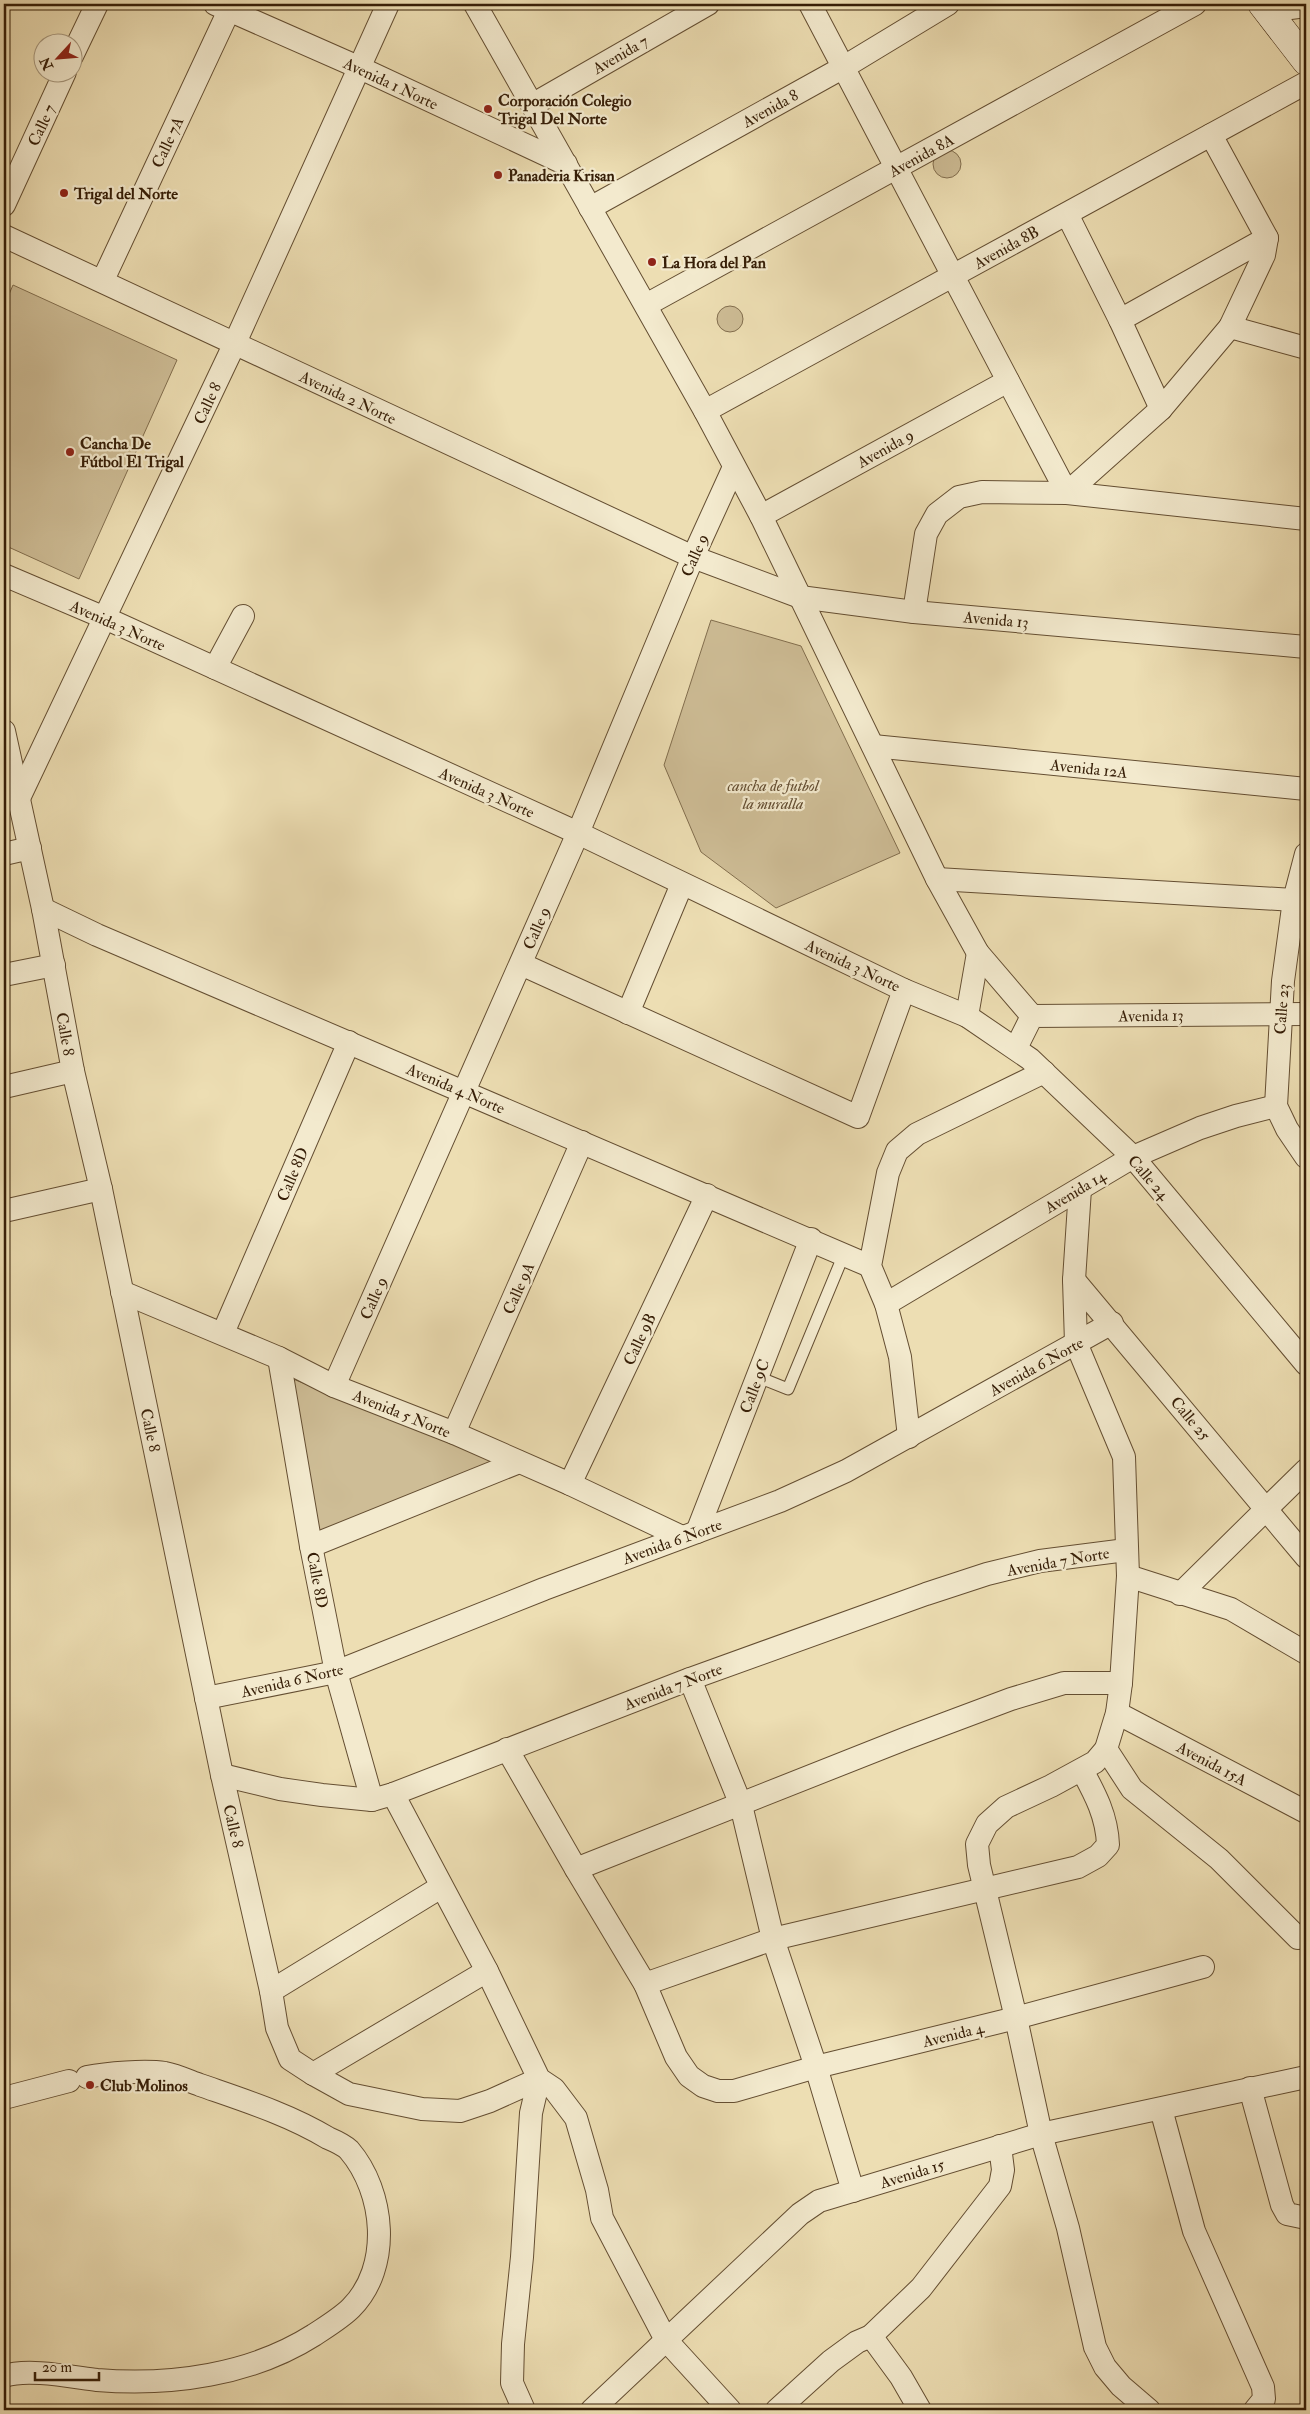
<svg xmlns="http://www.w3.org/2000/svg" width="1310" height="2414" font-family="'IM FELL Double Pica',serif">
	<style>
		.green { fill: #cebd96; stroke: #826e4e }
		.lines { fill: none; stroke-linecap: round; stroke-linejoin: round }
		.lane-casing { stroke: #644e32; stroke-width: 13 }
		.street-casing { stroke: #644e32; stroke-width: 24 }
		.secondary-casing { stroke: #361e07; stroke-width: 29 }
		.lane { stroke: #f3eace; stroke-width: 11 }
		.street { stroke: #f3eace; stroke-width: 22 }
		.secondary { stroke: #f3eace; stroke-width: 28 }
		.poi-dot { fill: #8f2418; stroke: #f3eace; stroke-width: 2 }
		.labels { text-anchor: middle; stroke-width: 4.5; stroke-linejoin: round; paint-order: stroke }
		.street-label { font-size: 16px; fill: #361e07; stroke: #f3eace }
		.poi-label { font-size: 16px; font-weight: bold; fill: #361e07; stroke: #f3eace; text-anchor: start }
		.park-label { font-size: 16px; font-style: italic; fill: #644e32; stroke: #f3eace }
	</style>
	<rect width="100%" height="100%" fill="#eddeb3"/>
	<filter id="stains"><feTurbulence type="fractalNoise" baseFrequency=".004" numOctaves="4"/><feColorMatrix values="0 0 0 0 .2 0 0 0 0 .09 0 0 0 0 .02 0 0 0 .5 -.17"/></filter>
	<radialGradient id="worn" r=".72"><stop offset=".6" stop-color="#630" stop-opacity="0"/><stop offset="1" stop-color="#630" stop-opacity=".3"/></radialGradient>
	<!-- green -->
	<g class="green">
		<circle cx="947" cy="164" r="14"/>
		<path d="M 13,285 L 177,360 L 79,579 L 4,545 L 4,306 Z"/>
		<circle cx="730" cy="319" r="13"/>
		<path d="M 711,620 L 801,646 L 900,853 L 776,908 L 701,852 L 664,765 Z"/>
		<path d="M 293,1379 L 501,1461 L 317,1533 Z"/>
	</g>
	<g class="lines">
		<!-- lane casing -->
		<g class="lane-casing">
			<path id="lane" d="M 758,1377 L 788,1389 L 844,1254"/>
		</g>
		<!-- street casing -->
		<g class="street-casing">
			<g id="street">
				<path d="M 215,4 L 358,67 L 566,164"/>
				<path d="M 475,4 L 705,411 L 761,516 L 937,879 L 978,953 L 1032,1016"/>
				<path d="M 810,4 L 1067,493 L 1161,409 L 1230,327 L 1264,255 L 1267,238 L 1211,135"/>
				<path d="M 1267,11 L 1306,6"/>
				<path d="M 72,56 L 97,4"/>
				<path d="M 532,105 L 708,4"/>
				<path d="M 4,205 L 65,72"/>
				<path d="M 590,208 L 844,67 L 948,4"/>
				<path d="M 1067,214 L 1120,320 L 1161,409"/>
				<path d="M 4,236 L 693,557 L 800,597 L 914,612 L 1306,647"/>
				<path d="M 103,280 L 232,4"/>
				<path d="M 646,305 L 1195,4"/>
				<path d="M 1120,320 L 1267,238"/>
				<path d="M 1230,327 L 1306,348"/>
				<path d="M 705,411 L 1306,83"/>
				<path d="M 761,516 L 1008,381"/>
				<path d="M 4,575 L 105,618 L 578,833 L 904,990 L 967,1016 L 1030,1059 L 1133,1157 L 1306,1364"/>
				<path d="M 914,612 L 926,534 L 937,514 L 959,497 L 982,492 L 1067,493 L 1306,519"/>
				<path d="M 215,668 L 243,616"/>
				<path d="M 4,731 L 43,909 L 73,1071 L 101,1189 L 222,1775 L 271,1991 L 277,2028 L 290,2059 L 313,2074 L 349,2094 L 422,2109 L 460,2111 L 490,2101 L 539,2079"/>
				<path d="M 873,746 L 1306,789"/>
				<path d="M 19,798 L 234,345 L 388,4"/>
				<path d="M 4,854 L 30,848"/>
				<path d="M 1306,854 L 1294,900 L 1283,981 L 1276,1106 L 1287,1129 L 1306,1157"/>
				<path d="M 937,879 L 1294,900"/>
				<path d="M 43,909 L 97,935 L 870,1266"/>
				<path d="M 521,964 L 858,1117 L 904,990"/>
				<path d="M 4,975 L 54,965"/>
				<path d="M 628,1013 L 682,884"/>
				<path d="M 967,1016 L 978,953"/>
				<path d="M 1016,1048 L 1032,1016 L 1306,1014"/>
				<path d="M 4,1087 L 73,1071"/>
				<path d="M 1080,1189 L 1074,1280 L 1076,1343 L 1124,1457 L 1128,1576 L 1121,1683 L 1117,1713 L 1106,1749 L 1095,1762 L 1051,1786 L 1006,1807 L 987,1824 L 977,1844 L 979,1865 L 1016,2018 L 1041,2134 L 1068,2228 L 1095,2347 L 1105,2367 L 1121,2386 L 1149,2410"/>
				<path d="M 4,1211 L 101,1189"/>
				<path d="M 1074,1280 L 1306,1557"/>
				<path d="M 122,1292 L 279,1358 L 334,1386 L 454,1433 L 570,1484 L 682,1537"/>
				<path d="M 886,1304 L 1133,1157 L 1200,1128 L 1236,1116 L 1276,1106"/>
				<path d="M 223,1333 L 349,1042"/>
				<path d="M 279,1358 L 311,1546 L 336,1672 L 372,1800"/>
				<path d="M 334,1386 L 578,833 L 693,557 L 734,467"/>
				<path d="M 454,1433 L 582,1142"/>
				<path d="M 909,1437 L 900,1357 L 886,1304 L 870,1266 L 888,1173 L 897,1151 L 917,1134 L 1044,1072"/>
				<path d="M 570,1484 L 707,1195"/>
				<path d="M 697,1532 L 811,1239"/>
				<path d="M 311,1546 L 519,1462"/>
				<path d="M 1128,1576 L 1231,1609 L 1306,1653"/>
				<path d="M 1180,1594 L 1306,1470"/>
				<path d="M 690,1679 L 741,1805 L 773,1939 L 816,2067 L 853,2191"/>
				<path d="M 206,1698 L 336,1672 L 544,1589 L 780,1501 L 846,1471 L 1112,1323"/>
				<path d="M 1117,1713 L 1306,1812"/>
				<path d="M 507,1749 L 576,1869 L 645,1984 L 676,2057 L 689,2076 L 703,2086 L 718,2091 L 734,2091 L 816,2067 L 1016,2018 L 1203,1967"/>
				<path d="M 1106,1749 L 1132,1789 L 1219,1859 L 1298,1938"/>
				<path d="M 222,1775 L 280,1789 L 322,1795 L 372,1800 L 393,1794 L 690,1679 L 926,1594 L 987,1574 L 1040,1561 L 1126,1550"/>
				<path d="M 393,1794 L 487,1971 L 539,2079 L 554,2089 L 576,2118 L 597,2190 L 602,2218 L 666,2340 L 730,2410"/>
				<path d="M 576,1869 L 907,1738 L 1011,1699 L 1064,1683 L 1121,1683"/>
				<path d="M 645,1984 L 773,1939 L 1078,1867 L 1098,1856 L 1108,1845 C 1107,1816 1095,1794 1082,1770"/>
				<path d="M 271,1991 L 441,1887"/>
				<path d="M 313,2074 L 487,1971"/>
				<path d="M 1250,2088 L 1282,2205 L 1287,2214 L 1306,2218"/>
				<path d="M 4,2098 L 69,2081"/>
				<path d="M 1161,2109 L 1194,2231 L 1263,2387 L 1264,2399 L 1255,2410"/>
				<path d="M 871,2336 L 901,2377 L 920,2410"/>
				<path d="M 4,2376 C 28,2368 72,2377 97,2380 C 171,2386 251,2375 314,2335 C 326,2327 341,2318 351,2308 C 392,2267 385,2192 349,2150 C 344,2145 335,2141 328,2138 C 288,2114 243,2100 200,2085 C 189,2081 176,2075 165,2073 C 145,2070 107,2073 87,2077"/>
				<path d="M 524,2410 L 512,2383 L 513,2344 L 522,2257 L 531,2113 L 539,2079"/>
				<path d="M 592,2410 L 800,2214 L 819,2201 L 1041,2134 L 1306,2077"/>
				<path d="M 777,2410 L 831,2361 L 857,2342 L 871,2336 L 921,2288 L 1000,2186 L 1003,2170 L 1000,2146"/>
			</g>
		</g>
		<!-- secondary casing -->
		<g class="secondary-casing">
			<path id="secondary" d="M 1262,4 L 1306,61"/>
		</g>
		<!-- lane -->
		<use href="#lane" class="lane"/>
		<!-- street -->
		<use href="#street" class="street"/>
		<!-- secondary -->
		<use href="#secondary" class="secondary"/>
	</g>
	<!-- markers -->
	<g class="poi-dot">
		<circle cx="488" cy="109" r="5"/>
		<circle cx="498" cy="175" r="5"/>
		<circle cx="64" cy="193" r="5"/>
		<circle cx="652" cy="262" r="5"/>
		<circle cx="70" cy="452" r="5"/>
		<circle cx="90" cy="2085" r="5"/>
	</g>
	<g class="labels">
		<!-- street labels -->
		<g class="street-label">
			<text transform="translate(620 54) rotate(-30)" y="6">Avenida 7</text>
			<text transform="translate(391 83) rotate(25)" y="6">Avenida 1 Norte</text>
			<text transform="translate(770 108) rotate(-29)" y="6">Avenida 8</text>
			<text transform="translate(41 125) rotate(-65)" y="6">Calle 7</text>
			<text transform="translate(167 142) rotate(-65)" y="6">Calle 7A</text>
			<text transform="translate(921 155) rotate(-29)" y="6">Avenida 8A</text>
			<text transform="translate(1006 247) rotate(-29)" y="6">Avenida 8B</text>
			<text transform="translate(348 397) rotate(25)" y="6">Avenida 2 Norte</text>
			<text transform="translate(207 403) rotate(-65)" y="6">Calle 8</text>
			<text transform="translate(885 448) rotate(-29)" y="6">Avenida 9</text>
			<text transform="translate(694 555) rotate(-66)" y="6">Calle 9</text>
			<text transform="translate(996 619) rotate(5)" y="6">Avenida 13</text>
			<text transform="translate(118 625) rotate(24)" y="6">Avenida 3 Norte</text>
			<text transform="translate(1089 768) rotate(6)" y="6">Avenida 12A</text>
			<text transform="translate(487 792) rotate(24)" y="6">Avenida 3 Norte</text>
			<text transform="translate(536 928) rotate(-66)" y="6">Calle 9</text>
			<text transform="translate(853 965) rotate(25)" y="6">Avenida 3 Norte</text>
			<text transform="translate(1281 1009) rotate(-86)" y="6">Calle 23</text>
			<text transform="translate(1151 1015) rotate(-1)" y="6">Avenida 13</text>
			<text transform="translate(66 1034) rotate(80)" y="6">Calle 8</text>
			<text transform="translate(456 1088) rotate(23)" y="6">Avenida 4 Norte</text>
			<text transform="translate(292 1174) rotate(-67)" y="6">Calle 8D</text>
			<text transform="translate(1149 1177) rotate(49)" y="6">Calle 24</text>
			<text transform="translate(1075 1191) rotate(-31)" y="6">Avenida 14</text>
			<text transform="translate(518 1288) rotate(-66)" y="6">Calle 9A</text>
			<text transform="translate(373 1298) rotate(-66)" y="6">Calle 9</text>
			<text transform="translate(639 1339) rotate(-65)" y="6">Calle 9B</text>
			<text transform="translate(1036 1366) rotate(-29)" y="6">Avenida 6 Norte</text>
			<text transform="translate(754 1386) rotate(-69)" y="6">Calle 9C</text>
			<text transform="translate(402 1413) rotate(22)" y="6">Avenida 5 Norte</text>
			<text transform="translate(1191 1418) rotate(50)" y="6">Calle 25</text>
			<text transform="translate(151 1430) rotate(78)" y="6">Calle 8</text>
			<text transform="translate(672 1541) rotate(-20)" y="6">Avenida 6 Norte</text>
			<text transform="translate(1058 1561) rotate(-10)" y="6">Avenida 7 Norte</text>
			<text transform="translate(318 1580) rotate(79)" y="6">Calle 8D</text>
			<text transform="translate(292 1680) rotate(-13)" y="6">Avenida 6 Norte</text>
			<text transform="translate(673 1686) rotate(-21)" y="6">Avenida 7 Norte</text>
			<text transform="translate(1212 1763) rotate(28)" y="6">Avenida 15A</text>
			<text transform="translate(234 1826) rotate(77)" y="6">Calle 8</text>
			<text transform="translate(953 2034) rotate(-14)" y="6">Avenida 4</text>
			<text transform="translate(912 2173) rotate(-17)" y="6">Avenida 15</text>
		</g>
		<!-- poi labels -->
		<g class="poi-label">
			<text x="498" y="106">Corporación Colegio<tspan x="498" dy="18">Trigal Del Norte</tspan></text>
			<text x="508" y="181">Panaderia Krisan</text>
			<text x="74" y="199">Trigal del Norte</text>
			<text x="662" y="268">La Hora del Pan</text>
			<text x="80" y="449">Cancha De<tspan x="80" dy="18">Fútbol El Trigal</tspan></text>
			<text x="100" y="2091">Club Molinos</text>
		</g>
		<!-- park labels -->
		<g class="park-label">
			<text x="773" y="791">cancha de futbol<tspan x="773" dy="18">la muralla</tspan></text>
		</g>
	</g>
	<!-- margin -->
	<rect width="1310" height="2414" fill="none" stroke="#eddeb3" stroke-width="20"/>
	<rect x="5" y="5" width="1300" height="2404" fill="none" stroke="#361e07" stroke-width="2.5"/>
	<rect x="10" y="10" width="1290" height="2394" fill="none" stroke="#361e07"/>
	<!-- north arrow -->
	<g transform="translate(58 58) rotate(244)"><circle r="24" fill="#f3eace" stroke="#a7987e"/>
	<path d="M0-4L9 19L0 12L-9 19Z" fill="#8f2418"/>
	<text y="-8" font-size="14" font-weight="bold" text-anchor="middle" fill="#361e07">N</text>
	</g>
	<!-- scale -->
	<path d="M35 2372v8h64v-8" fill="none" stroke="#361e07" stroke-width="2.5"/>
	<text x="42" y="2372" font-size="15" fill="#361e07" stroke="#f3eace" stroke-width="4" paint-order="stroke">20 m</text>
	<rect width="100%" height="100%" filter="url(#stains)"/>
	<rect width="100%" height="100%" fill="url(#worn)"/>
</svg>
